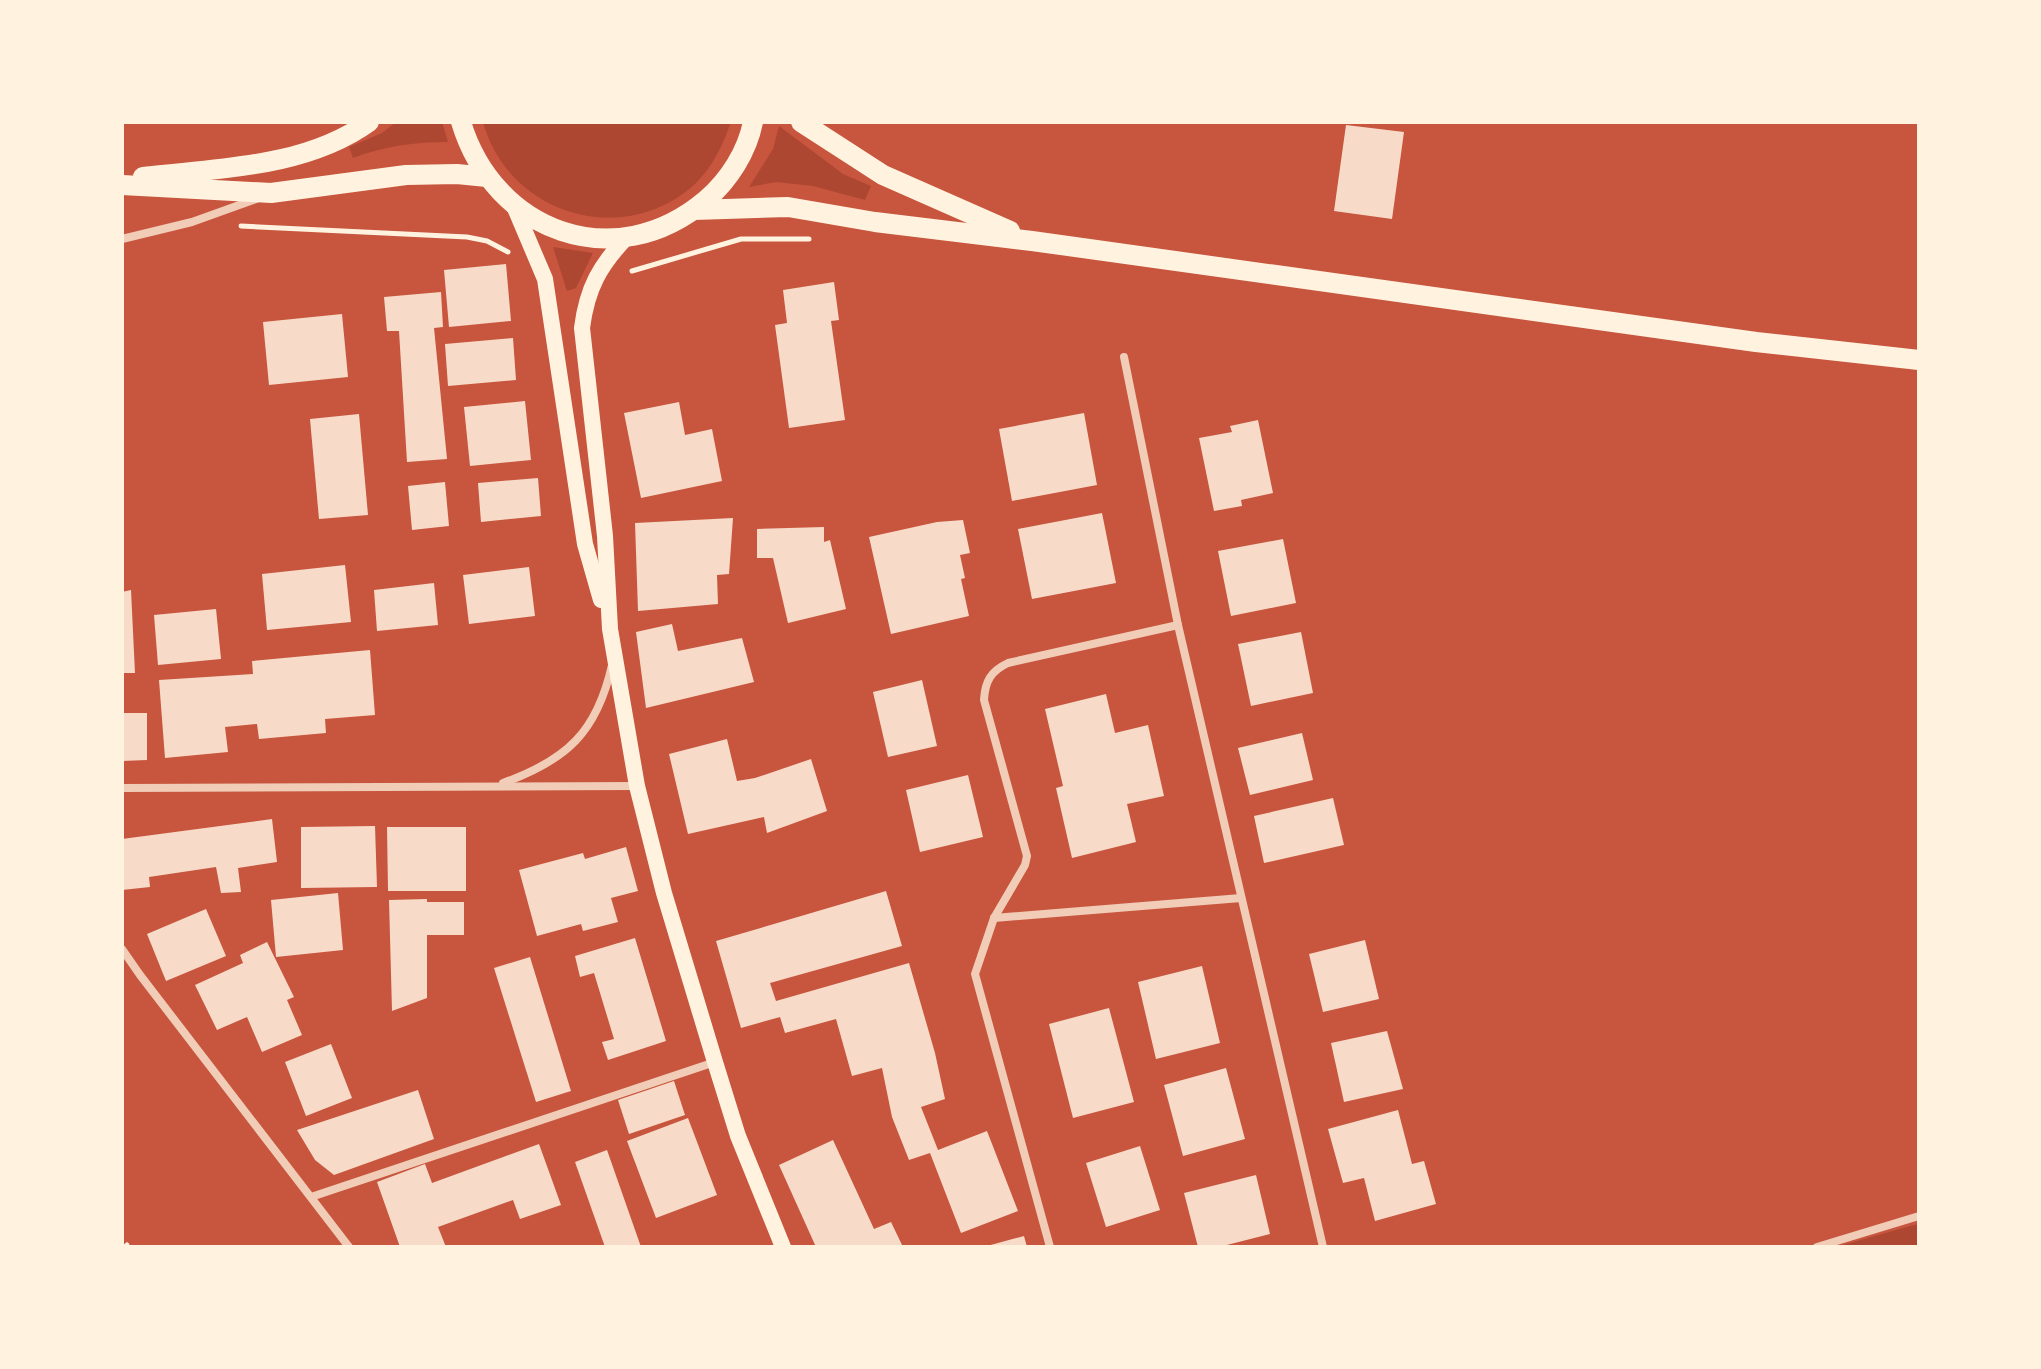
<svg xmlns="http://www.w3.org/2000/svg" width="2041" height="1369" font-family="'Sofia Sans Condensed',sans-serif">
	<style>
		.green { fill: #ae4732 }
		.building { fill: #f7dbc8 }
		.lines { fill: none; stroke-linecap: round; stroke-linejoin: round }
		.path { stroke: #fff3e0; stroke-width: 5 }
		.minor { stroke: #f1ccb7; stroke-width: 8 }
		.secondary { stroke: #fff3e0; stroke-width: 16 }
		.primary { stroke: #fff3e0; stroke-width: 20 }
	</style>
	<rect width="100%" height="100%" fill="#c8553d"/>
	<!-- green -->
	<g class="green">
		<path d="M 396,122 L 442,122 L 448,142 C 414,142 385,146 353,158 L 349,147 L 382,133 Z"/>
		<path d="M 483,122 L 731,122 C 723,145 712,168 694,185 C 622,249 508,214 483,122 Z"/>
		<path d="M 779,126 L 843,174 L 871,186 L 865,200 L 813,186 L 776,182 L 749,187 L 773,149 Z"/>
		<path d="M 553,247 L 593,253 L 576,288 L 567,291 Z"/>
		<path d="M 1919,1224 L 1919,1247 L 1836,1247 L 1910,1226 Z"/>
	</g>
	<!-- building -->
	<g class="building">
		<path d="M 1346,125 L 1404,132 L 1392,219 L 1334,211 Z"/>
		<path d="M 506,264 L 511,321 L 449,327 L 444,270 Z"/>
		<path d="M 834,282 L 839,320 L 831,321 L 845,420 L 789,428 L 775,325 L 787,323 L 783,290 Z"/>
		<path d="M 441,292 L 443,327 L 434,328 L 447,459 L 407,462 L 399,331 L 387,331 L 384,297 Z"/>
		<path d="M 342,314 L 348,377 L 269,385 L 263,322 Z"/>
		<path d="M 513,338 L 516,380 L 448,386 L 445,344 Z"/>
		<path d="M 525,401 L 531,460 L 470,466 L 464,407 Z"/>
		<path d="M 679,402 L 685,435 L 712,429 L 722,481 L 641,498 L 624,413 Z"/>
		<path d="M 1084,413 L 1097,485 L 1012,501 L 999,429 Z"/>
		<path d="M 359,414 L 368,515 L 319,519 L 310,419 Z"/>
		<path d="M 1258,420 L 1273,493 L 1241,500 L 1242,506 L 1214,511 L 1199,438 L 1232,432 L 1230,426 Z"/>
		<path d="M 538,478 L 541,516 L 481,522 L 478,483 Z"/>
		<path d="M 445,482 L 449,526 L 412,530 L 408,486 Z"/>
		<path d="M 1102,513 L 1116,583 L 1032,599 L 1018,529 Z"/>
		<path d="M 733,518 L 729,574 L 717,575 L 718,604 L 638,611 L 635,523 Z"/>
		<path d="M 963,520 L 970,553 L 960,555 L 965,578 L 961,579 L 969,616 L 891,634 L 869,537 L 937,522 Z"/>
		<path d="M 824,527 L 824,542 L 830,540 L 846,609 L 788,623 L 773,558 L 757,558 L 757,529 Z"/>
		<path d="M 1283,539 L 1296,603 L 1231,616 L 1218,551 Z"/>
		<path d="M 345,565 L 351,622 L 267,630 L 262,574 Z"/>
		<path d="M 529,567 L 535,616 L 469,624 L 463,575 Z"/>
		<path d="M 434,583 L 438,625 L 377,631 L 374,590 Z"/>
		<path d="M 131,590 L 135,673 L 122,673 L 122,592 Z"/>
		<path d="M 216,609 L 221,659 L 158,665 L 154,615 Z"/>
		<path d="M 672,624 L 678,651 L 742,638 L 754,682 L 646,708 L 636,632 Z"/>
		<path d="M 1301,632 L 1313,693 L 1251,706 L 1238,644 Z"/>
		<path d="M 370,650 L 375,715 L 325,719 L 326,733 L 259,739 L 257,724 L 225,727 L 228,752 L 165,758 L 159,680 L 253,674 L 252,661 Z"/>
		<path d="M 922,680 L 937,746 L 888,757 L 873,692 Z"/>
		<path d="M 1106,694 L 1115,733 L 1148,725 L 1164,796 L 1127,804 L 1136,842 L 1072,858 L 1056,788 L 1063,786 L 1045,709 Z"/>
		<path d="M 122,713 L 147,713 L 147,760 L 122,761 Z"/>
		<path d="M 1302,733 L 1313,780 L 1250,795 L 1238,748 Z"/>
		<path d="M 727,739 L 737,781 L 755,778 L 811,759 L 827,811 L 767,833 L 764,817 L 688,834 L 669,754 Z"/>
		<path d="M 968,775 L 983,837 L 920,852 L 906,790 Z"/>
		<path d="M 1333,798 L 1344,845 L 1264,863 L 1254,816 Z"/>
		<path d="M 272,819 L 277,862 L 238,868 L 241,892 L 221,893 L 216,867 L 149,877 L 150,887 L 122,890 L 122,839 Z"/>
		<path d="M 375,826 L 377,887 L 301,888 L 301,827 Z"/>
		<path d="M 387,827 L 466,827 L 466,891 L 388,891 Z"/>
		<path d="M 626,847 L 638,891 L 611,898 L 618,922 L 583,931 L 581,924 L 537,936 L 519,870 L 583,853 L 585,859 Z"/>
		<path d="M 886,891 L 902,946 L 770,983 L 776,1001 L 909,963 L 935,1053 L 945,1099 L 921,1107 L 938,1150 L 987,1131 L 1018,1211 L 961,1233 L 930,1153 L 909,1160 L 892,1117 L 882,1068 L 852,1076 L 836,1019 L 785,1033 L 780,1017 L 741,1028 L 716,941 Z"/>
		<path d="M 338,893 L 343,950 L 276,957 L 271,900 Z"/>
		<path d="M 427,899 L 427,902 L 464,902 L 464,935 L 427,935 L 427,998 L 392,1011 L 389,900 Z"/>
		<path d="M 206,909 L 226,956 L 166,981 L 147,934 Z"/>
		<path d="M 635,938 L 666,1041 L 608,1060 L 602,1042 L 614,1039 L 594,973 L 580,977 L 575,956 Z"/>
		<path d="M 1365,940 L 1379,999 L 1323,1012 L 1309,954 Z"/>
		<path d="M 267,942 L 294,997 L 287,1000 L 302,1035 L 262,1052 L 247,1017 L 217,1030 L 195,985 L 243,963 L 240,955 Z"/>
		<path d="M 530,957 L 571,1091 L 536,1102 L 494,968 Z"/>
		<path d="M 1202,966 L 1220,1043 L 1156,1059 L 1138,982 Z"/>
		<path d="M 1109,1008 L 1134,1102 L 1073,1118 L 1049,1024 Z"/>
		<path d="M 1387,1031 L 1403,1089 L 1344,1102 L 1331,1043 Z"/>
		<path d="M 331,1044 L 352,1098 L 306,1116 L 285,1062 Z"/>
		<path d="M 1226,1068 L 1245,1139 L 1183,1156 L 1164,1085 Z"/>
		<path d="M 674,1081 L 685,1115 L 629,1134 L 618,1100 Z"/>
		<path d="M 418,1090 L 434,1139 L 334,1175 L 315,1160 L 297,1130 Z"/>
		<path d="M 1398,1110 L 1412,1164 L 1424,1161 L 1436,1204 L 1375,1221 L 1364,1178 L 1343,1183 L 1328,1129 Z"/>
		<path d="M 688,1118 L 717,1195 L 656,1218 L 627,1141 Z"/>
		<path d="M 833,1140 L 874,1229 L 891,1222 L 903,1247 L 816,1247 L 779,1165 Z"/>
		<path d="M 539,1144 L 561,1205 L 520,1219 L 513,1200 L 438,1227 L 446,1247 L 400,1247 L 377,1182 L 425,1164 L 432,1183 Z"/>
		<path d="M 1140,1146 L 1160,1210 L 1106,1227 L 1086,1163 Z"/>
		<path d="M 607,1150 L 641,1247 L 605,1247 L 575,1162 Z"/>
		<path d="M 1256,1175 L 1270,1234 L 1219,1247 L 1198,1247 L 1184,1193 Z"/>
		<path d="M 1024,1236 L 1027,1247 L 987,1247 L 987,1246 Z"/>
	</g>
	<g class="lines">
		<!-- path -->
		<g class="path">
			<path d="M 241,226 L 467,237 L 487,241 L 508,252"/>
			<path d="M 632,271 L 741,239 L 809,239"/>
			<path d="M 125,1247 L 127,1245"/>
		</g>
		<!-- minor -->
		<g class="minor">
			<path d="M 122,239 L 192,222 L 259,198"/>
			<path d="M 1124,357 L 1178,625 L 1323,1247"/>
			<path d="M 503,783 C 567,760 597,732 612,665"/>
			<path d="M 122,788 L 637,786"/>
			<path d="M 994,918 L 1241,898"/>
			<path d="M 122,949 L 140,975 L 349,1247"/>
			<path d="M 311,1197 L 715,1062"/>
			<path d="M 1050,1247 L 975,974 L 994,918 L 1025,865 L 1027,856 L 984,700 C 985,681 991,671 1008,663 L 1178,625"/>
			<path d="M 1817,1247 L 1919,1216"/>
		</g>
		<!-- secondary -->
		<g class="secondary">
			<path d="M 514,206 L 545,279 L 585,544 L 601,600"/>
			<path d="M 627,237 C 600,265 587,288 582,328 L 605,536 L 610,629 L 637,786 L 664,893 L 715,1062 L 738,1136 L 783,1247"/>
		</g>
		<!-- primary -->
		<g class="primary">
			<path d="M 461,122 C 494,232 615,277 706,200 C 729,180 747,152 753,122"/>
			<path d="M 801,122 L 883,175 L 1010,231"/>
			<path d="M 143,177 C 218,168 305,168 369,122"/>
			<path d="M 122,185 L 271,193 L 406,175 L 457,174 L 487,177"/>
			<path d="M 694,210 L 788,207 L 875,222 L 1032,241 L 1756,342 L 1919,360"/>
		</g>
	</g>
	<!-- border -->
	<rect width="2041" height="1369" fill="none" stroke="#fff3e0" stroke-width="248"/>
</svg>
